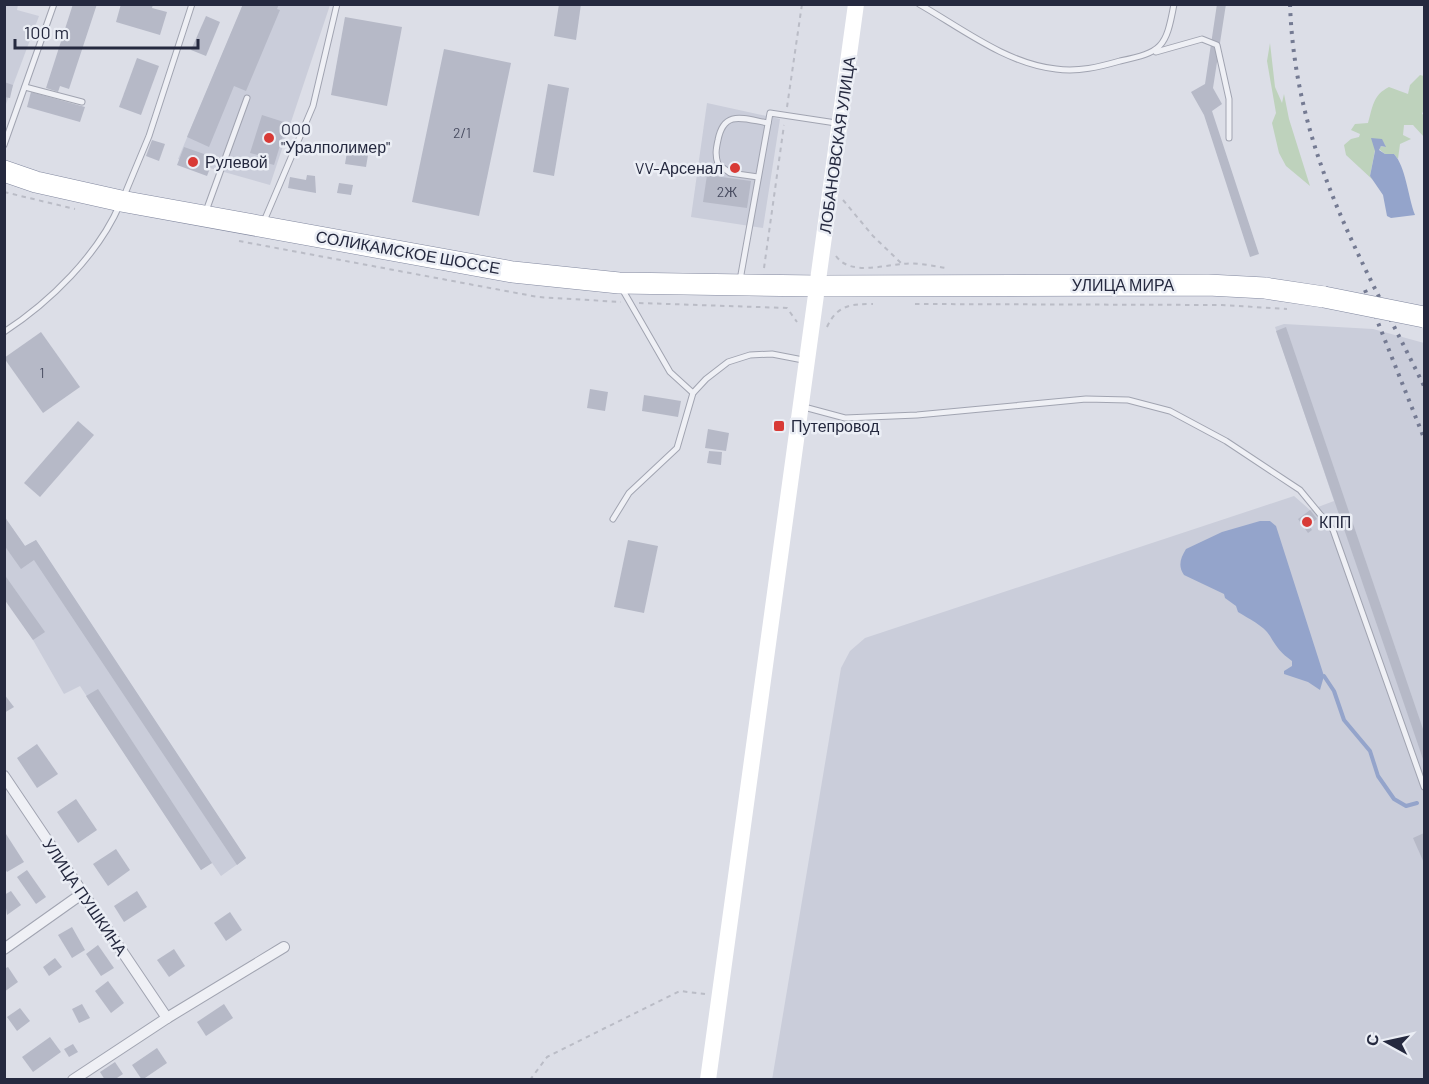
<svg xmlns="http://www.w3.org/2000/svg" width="1429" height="1084" font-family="Barlow,sans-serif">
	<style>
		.built { fill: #cacdda }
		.green { fill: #bed2bc }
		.water { fill: #94a4cb }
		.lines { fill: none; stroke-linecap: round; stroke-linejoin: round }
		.stream { stroke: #94a4cb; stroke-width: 4 }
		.building { fill: #b6b9c7 }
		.lane-casing { stroke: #a1a4b1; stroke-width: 7 }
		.street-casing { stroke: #a1a4b1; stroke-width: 12 }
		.highway-casing { stroke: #82889f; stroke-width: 22 }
		.path { stroke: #babcc6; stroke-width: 2; stroke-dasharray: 4.5 4.5; stroke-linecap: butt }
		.lane { stroke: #eff0f5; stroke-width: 5 }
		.street { stroke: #eff0f5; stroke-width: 10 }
		.secondary { stroke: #fff; stroke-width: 16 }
		.highway { stroke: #fff; stroke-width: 21 }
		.rail { stroke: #747a92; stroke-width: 4; stroke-dasharray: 3 6; stroke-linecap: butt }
		.highway-bridge-casing { stroke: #82889f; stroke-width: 22; stroke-linecap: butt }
		.highway-bridge { stroke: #fff; stroke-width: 21 }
		.poi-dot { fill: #d83a36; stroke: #ebeef5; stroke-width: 2 }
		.labels { text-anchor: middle; stroke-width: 5; stroke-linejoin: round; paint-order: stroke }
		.number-label { font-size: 14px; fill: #494d61 }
		.poi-label { font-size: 16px; fill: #25293f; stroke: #ebeef5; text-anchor: start }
		.street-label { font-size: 16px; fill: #25293f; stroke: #ebeef5 }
	</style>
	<rect width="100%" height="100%" fill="#dcdee7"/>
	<!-- built -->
	<g class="built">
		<path d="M 5,5 L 18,5 L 17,10 L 39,16 L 6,104 Z"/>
		<path d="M 243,5 L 330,5 L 270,185 L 178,159 Z"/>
		<path d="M 707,103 L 780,119 L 763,228 L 691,217 Z"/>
		<path d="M 1284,324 L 1373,329 L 1424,343 L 1424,1079 L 772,1080 L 841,668 L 850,651 L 865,638 L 1294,496 L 1310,510 L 1334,501 L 1275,327 Z"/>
		<path d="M 4,516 L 25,546 L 36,540 L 246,858 L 221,876 L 212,863 L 201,870 L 80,686 L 64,694 L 33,640 L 5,599 Z"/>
	</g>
	<!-- green -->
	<g class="green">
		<path d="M 1270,43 L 1275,87 L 1282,103 L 1284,94 L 1289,119 L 1310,186 L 1286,166 L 1279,153 L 1272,123 L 1276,113 L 1267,61 Z"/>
		<path d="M 1420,75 L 1424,76 L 1424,109 L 1422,114 L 1424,115 L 1424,137 L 1413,125 L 1404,125 L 1403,135 L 1411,139 L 1400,144 L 1398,159 L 1394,154 L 1385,154 L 1379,149 L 1381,146 L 1385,147 L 1384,143 L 1375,150 L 1370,176 L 1373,180 L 1346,155 L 1344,145 L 1351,139 L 1359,137 L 1360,134 L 1351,130 L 1355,124 L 1368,123 C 1373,106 1373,95 1389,87 L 1408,94 L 1410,85 Z"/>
	</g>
	<!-- water -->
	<g class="water">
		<path d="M 1371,138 L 1382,139 L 1386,147 L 1381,146 L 1379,150 L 1385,154 L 1394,154 C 1406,167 1408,197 1415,215 L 1391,218 L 1387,216 L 1383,195 L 1370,176 L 1375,151 Z"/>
		<path d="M 1260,521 L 1270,521 L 1276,526 L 1324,676 L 1320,690 L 1308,682 L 1284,674 L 1284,671 L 1292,666 L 1292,661 C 1281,653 1277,648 1270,636 C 1263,625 1249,619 1238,612 L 1236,606 L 1225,598 L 1224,594 L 1184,575 C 1178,566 1180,559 1186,549 L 1222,532 Z"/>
	</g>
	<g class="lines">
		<!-- stream -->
		<path class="stream" d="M 1324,676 L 1334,691 L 1344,720 L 1370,751 L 1378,776 L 1394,799 L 1406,806 L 1417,803"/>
	</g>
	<!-- building -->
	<g class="building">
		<path d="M 73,4 L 97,4 L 69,89 L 60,86 L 58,92 L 46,88 Z"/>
		<path d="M 121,4 L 153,4 L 152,8 L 167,12 L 160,35 L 116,22 Z"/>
		<path d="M 243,4 L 279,4 L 277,9 L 280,10 L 246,91 L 234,86 L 209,147 L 187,137 Z"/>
		<path d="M 559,4 L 581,4 L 576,40 L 554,36 Z"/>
		<path d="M 1217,4 L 1226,4 L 1213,88 L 1222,104 L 1212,111 L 1259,254 L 1250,257 L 1204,115 L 1191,92 L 1205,84 Z"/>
		<path d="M 206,16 L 220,22 L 206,56 L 191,50 Z"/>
		<path d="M 345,17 L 402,27 L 387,106 L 331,95 Z"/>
		<path d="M 444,49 L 511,63 L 479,216 L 412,202 Z"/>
		<path d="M 137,58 L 159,66 L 141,115 L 119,107 Z"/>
		<path d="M 4,82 L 13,85 L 10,98 L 4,97 Z"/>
		<path d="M 548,84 L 569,88 L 554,176 L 533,172 Z"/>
		<path d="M 31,92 L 85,107 L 80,122 L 27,107 Z"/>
		<path d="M 262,115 L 287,123 L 274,165 L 267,163 L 269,158 L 250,153 Z"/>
		<path d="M 152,140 L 165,144 L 159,161 L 146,156 Z"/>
		<path d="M 184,147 L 207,155 L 205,160 L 212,163 L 207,176 L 177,165 Z"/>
		<path d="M 347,152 L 368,155 L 366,167 L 345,164 Z"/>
		<path d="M 307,175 L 315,176 L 316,193 L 288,188 L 290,177 L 306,180 Z"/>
		<path d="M 707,175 L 751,181 L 747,208 L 703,202 Z"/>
		<path d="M 339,183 L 353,185 L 351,195 L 337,193 Z"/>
		<path d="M 1286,327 L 1424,732 L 1424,762 L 1276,331 Z"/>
		<path d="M 41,332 L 80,387 L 43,413 L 4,358 Z"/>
		<path d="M 590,389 L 608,392 L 605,411 L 587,408 Z"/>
		<path d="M 644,395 L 681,401 L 678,417 L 642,411 Z"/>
		<path d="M 78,421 L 94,435 L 40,497 L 24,483 Z"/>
		<path d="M 708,429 L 729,433 L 726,451 L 705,448 Z"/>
		<path d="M 709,451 L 722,452 L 721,465 L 707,463 Z"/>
		<path d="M 1310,510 L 1317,519 L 1309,525 L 1312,530 L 1308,533 L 1298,519 Z"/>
		<path d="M 4,516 L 25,546 L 36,540 L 42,549 L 246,858 L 237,865 L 34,560 L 21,569 L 4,545 Z"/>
		<path d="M 628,540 L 658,546 L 644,613 L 614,607 Z"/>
		<path d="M 4,574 L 45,632 L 33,640 L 4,599 Z"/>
		<path d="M 98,689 L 212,863 L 201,870 L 86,696 Z"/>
		<path d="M 4,694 L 14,707 L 4,713 Z"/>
		<path d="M 37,744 L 58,774 L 37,788 L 17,758 Z"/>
		<path d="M 76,799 L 97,830 L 78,843 L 57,812 Z"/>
		<path d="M 1424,833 L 1424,863 L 1413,838 Z"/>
		<path d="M 6,834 L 24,862 L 7,872 L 4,868 Z"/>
		<path d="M 116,849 L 130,870 L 108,886 L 93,864 Z"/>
		<path d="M 27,870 L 46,897 L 36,904 L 17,877 Z"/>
		<path d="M 11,891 L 21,905 L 7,915 L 4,895 Z"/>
		<path d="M 137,891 L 147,907 L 124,922 L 114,906 Z"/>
		<path d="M 230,912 L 242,930 L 226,941 L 214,923 Z"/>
		<path d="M 72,927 L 85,950 L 72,958 L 58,935 Z"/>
		<path d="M 98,945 L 114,968 L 101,976 L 86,954 Z"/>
		<path d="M 174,949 L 185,966 L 169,977 L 157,960 Z"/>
		<path d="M 55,958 L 62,967 L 49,976 L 43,967 Z"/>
		<path d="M 8,967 L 18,982 L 4,992 L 4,969 Z"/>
		<path d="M 108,981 L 124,1003 L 111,1013 L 95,991 Z"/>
		<path d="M 82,1004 L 90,1018 L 79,1023 L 72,1009 Z"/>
		<path d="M 224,1004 L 233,1018 L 206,1036 L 197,1022 Z"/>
		<path d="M 20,1008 L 30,1021 L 17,1031 L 7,1017 Z"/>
		<path d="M 50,1037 L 61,1052 L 33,1072 L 22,1057 Z"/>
		<path d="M 73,1044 L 78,1052 L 69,1057 L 64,1049 Z"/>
		<path d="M 157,1048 L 167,1063 L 142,1080 L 132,1065 Z"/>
		<path d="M 115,1062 L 123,1074 L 114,1080 L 105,1080 L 100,1072 Z"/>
	</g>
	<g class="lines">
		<!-- lane casing -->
		<g class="lane-casing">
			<g id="lane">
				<path d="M 919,4 C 961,28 1007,64 1056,69 C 1079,72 1099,67 1120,61 C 1162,52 1166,48 1174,4"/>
				<path d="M 1156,52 L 1202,39 L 1217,45 L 1229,99 L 1229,138"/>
				<path d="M 25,87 L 82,102"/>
				<path d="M 4,145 L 54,4"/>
				<path d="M 758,177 L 730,173 L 718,164 C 715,155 716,149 718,140 C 724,109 744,119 768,123"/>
				<path d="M 124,196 L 149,136 L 192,4"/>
				<path d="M 206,211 L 247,98"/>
				<path d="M 264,221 L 313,106 L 337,4"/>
				<path d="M 740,280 L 770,113 L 836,123"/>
				<path d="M 621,287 L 670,372 L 693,393"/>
				<path d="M 4,332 C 50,302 98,255 120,204"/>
				<path d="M 804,407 L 845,418 L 917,415 L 1086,399 L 1128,400 L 1170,411 L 1226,441 L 1300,490 L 1333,530 L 1424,787"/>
				<path d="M 613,519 L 629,493 L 677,448 L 693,393 L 706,379 L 728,362 L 750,355 L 772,354 L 803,360"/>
			</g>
		</g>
		<!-- street casing -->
		<g class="street-casing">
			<g id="street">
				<path d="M 4,776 L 167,1018"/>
				<path d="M 4,949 L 83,893"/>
				<path d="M 73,1080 L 167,1018 L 284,947"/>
			</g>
		</g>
		<!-- highway casing -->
		<g class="highway-casing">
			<path id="highway" d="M 4,171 L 36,182 L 121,201 L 513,272 L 619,283 L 819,286 L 1208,285 L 1265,288 L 1324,297"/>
		</g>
		<!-- path -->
		<g class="path">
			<path d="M 787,107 L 802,4"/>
			<path d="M 4,192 L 75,209"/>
			<path d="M 843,200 L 873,236 L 902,264"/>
			<path d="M 239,241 L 538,297 L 621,302"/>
			<path d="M 836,256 C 850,276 884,265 903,264 C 918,262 932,266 946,268"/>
			<path d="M 764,268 L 784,125"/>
			<path d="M 639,303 L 787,308 L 797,322"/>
			<path d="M 915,304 L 1222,305 L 1287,309"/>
			<path d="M 827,327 C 837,305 851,304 873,304"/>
			<path d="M 530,1080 L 547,1057 L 605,1028 L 680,991 L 705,994"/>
		</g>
		<!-- lane -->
		<use href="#lane" class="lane"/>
		<!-- street -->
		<use href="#street" class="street"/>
		<!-- secondary -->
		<path class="secondary" d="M 708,1080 L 856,4"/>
		<!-- highway -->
		<use href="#highway" class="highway"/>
		<!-- rail -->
		<g class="rail">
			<path d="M 1290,4 C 1295,152 1361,258 1424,386"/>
			<path d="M 1365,290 L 1424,438"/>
		</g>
		<!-- highway-bridge casing -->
		<g class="highway-bridge-casing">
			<path id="highway-bridge" d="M 1324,297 L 1424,317"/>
		</g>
		<!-- highway-bridge -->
		<use href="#highway-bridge" class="highway-bridge"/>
	</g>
	<!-- markers -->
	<g class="poi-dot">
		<circle cx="269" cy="138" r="6"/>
		<circle cx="193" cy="162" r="6"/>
		<circle cx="735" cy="168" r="6"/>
		<rect x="773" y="420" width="12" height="12" rx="3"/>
		<circle cx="1307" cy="522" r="6"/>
	</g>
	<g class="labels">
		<!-- number labels -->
		<g class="number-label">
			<text x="462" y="138">2/1</text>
			<text x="727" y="197">2Ж</text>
			<text x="42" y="378">1</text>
		</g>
		<!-- poi labels -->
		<g class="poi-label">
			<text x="281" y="135">OOO<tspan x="281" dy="18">"Уралполимер"</tspan></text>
			<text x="205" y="168">Рулевой</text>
			<text x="723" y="174" text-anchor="end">VV-Арсенал</text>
			<text x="791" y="432">Путепровод</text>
			<text x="1319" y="528">КПП</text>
		</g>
		<!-- street labels -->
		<g class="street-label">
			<text transform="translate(837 145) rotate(-82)" y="6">ЛОБАНОВСКАЯ УЛИЦА</text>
			<text transform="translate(408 252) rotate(10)" y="6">СОЛИКАМСКОЕ ШОССЕ</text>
			<text x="1123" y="291">УЛИЦА МИРА</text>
			<text transform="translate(85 897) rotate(56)" y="6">УЛИЦА ПУШКИНА</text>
		</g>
	</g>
	<!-- border -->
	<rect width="1429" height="1084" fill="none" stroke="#25293f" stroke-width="12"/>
	<!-- north arrow -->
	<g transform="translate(1387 1042) rotate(278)" stroke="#ebeef5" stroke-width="4.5" paint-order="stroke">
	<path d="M0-4.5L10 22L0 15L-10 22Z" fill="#25293f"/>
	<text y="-9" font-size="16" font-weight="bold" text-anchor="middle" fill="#25293f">С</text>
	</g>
	<!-- scale -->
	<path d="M15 39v9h183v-9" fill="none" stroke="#25293f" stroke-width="3"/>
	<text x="24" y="39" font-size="18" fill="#25293f" stroke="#ebeef5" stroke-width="4.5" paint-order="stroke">100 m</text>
</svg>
